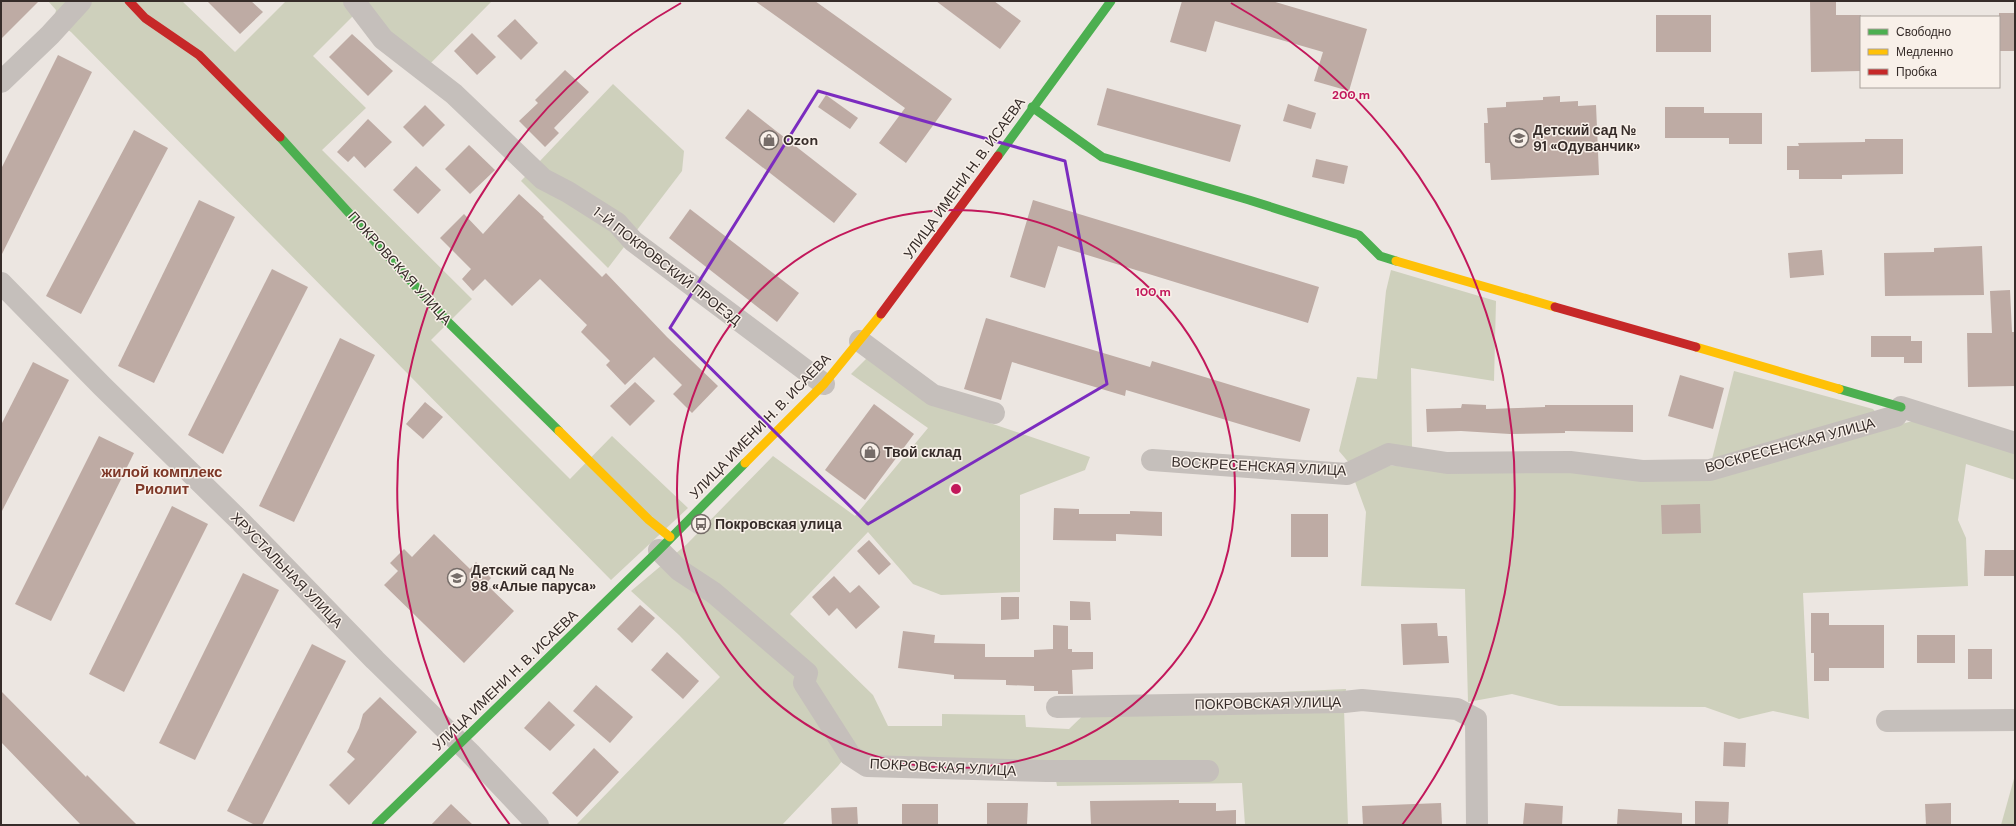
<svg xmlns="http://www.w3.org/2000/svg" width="2016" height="826" font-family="'DM Sans',sans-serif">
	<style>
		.green { fill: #ced0bc }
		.building { fill: #beaba4 }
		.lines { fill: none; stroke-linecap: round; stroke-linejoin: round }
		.street { stroke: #c5bfbb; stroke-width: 22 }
		.fast { stroke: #4caf50; stroke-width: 9 }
		.slow { stroke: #ffc107; stroke-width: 9 }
		.jam { stroke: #c62828; stroke-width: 9 }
		.marked { fill: none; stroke: #7b2cbf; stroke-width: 3; stroke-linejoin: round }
		.ring { fill: none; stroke: #c2185b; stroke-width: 2 }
		.labels { text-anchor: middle; stroke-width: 3; stroke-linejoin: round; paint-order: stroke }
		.poi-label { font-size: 14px; font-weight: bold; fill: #362c29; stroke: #f8f0e9; text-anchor: start }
		.street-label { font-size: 14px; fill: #362c29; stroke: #f8f0e9 }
		.neighbourhood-label { font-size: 15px; font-weight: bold; fill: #7e3828; stroke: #f8f0e9 }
		.centre { fill: #c2185b; stroke: #f8f0e9; stroke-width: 2 }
		.ring-label { font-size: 12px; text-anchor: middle; font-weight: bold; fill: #c2185b; stroke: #f8f0e9; stroke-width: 3; stroke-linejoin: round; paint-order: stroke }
	</style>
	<rect width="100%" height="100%" fill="#ece6e1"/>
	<!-- green -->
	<g class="green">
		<path d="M 48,1 L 182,1 L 235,52 L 286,1 L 492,1 L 416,78 L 354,15 L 313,56 L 366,108 L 322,150 L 472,299 L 431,340 L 570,479 L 612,436 L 688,508 L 611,580 L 71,32 L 54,20 L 56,10 Z"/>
		<path d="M 613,84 L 684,151 L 682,171 L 608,268 L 521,181 Z"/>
		<path d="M 1391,270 L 1496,301 L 1494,381 L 1411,368 L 1412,448 L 1350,464 L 1339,451 L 1357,377 L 1377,379 L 1386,291 Z"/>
		<path d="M 867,358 L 931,403 L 1090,457 L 1085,470 L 1020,495 L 1020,592 L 941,595 L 913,584 L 868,532 L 790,614 L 873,695 L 888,726 L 942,726 L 942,714 L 1025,715 L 1026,727 L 1069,729 L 1099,700 L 1346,689 L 1344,709 L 1348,825 L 1245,825 L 1242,783 L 1057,786 L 1053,764 L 903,759 L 867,754 L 855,745 L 838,766 L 782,825 L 576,825 L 720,677 L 679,635 L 631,591 L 687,544 L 773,456 L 855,516 L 928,428 L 851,374 Z"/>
		<path d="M 1734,371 L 1873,409 L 1877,414 L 1712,459 Z"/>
		<path d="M 1916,420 L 2015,451 L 2015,480 L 1966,464 L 1958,520 L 1966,538 L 1968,586 L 1803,593 L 1809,719 L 1773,711 L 1739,719 L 1705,707 L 1559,706 L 1512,694 L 1468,702 L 1465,589 L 1361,586 L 1366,512 L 1354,479 L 1388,465 L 1448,471 L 1568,472 L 1710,477 Z"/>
		<path d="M 2015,775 L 2015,825 L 2001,825 Z"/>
	</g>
	<!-- building -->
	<g class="building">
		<path d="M 1,1 L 39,1 L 1,39 Z"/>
		<path d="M 207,1 L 251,1 L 263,12 L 240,34 Z"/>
		<path d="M 755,1 L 815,1 L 952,99 L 906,163 L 879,143 L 905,108 Z"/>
		<path d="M 936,1 L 994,1 L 1021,21 L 1000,49 Z"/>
		<path d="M 1182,1 L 1272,1 L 1367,29 L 1349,91 L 1314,81 L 1323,52 L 1215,21 L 1206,52 L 1170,42 Z"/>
		<path d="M 1810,1 L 1836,1 L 1836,15 L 1861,15 L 1861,71 L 1811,72 Z"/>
		<rect x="1999" y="13" width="16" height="38"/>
		<rect x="1656" y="15" width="55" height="37"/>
		<path d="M 515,19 L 538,43 L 521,60 L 497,36 Z"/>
		<path d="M 472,33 L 496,57 L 477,75 L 454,51 Z"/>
		<path d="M 352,34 L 393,71 L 368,96 L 329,57 Z"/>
		<path d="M 58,55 L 92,72 L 1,256 L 1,169 Z"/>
		<path d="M 565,70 L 589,92 L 554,128 L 559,133 L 545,147 L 519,121 L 538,103 L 535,100 Z"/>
		<path d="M 1107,88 L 1241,125 L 1230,162 L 1097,125 Z"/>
		<path d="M 826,95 L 858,118 L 850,129 L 818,107 Z"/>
		<path d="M 1560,96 L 1560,102 L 1578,101 L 1578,106 L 1596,105 L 1599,175 L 1491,180 L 1490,163 L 1485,163 L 1484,123 L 1488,123 L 1487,108 L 1506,107 L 1506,102 L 1543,100 L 1543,97 Z"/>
		<path d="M 1288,104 L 1316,113 L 1311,129 L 1283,121 Z"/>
		<path d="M 425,105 L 445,125 L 423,147 L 403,127 Z"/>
		<path d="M 1665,107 L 1704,107 L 1704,113 L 1762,113 L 1762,144 L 1729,144 L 1729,138 L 1665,138 Z"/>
		<path d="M 748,109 L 857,194 L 834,223 L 725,138 Z"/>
		<path d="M 368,119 L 392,142 L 365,168 L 354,156 L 348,162 L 337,152 Z"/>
		<path d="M 134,130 L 168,148 L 81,314 L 46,296 Z"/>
		<path d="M 1865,139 L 1903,139 L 1903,174 L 1842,175 L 1842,179 L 1799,179 L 1799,170 L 1787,170 L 1787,146 L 1799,146 L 1798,143 L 1865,142 Z"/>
		<path d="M 469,145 L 495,170 L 470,194 L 445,169 Z"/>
		<path d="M 1316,159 L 1348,166 L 1344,184 L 1312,177 Z"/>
		<path d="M 416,166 L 441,190 L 418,214 L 393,190 Z"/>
		<path d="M 519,194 L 544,217 L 543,218 L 602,277 L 606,273 L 667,337 L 718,386 L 692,413 L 673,394 L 682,385 L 654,357 L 625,385 L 606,365 L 610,361 L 581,332 L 587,325 L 540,279 L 512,306 L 485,279 L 473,291 L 462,279 L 471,269 L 440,238 L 464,214 L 483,234 Z"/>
		<path d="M 199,200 L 235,217 L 154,383 L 118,366 Z"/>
		<path d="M 1033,200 L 1319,287 L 1308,323 L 1058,246 L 1045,288 L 1010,277 Z"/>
		<path d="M 690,209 L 799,293 L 777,322 L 669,238 Z"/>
		<path d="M 1982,246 L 1984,295 L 1885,296 L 1884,253 L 1934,252 L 1934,248 Z"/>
		<path d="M 1822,250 L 1824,275 L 1790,278 L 1788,253 Z"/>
		<path d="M 272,269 L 308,287 L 223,454 L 188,435 Z"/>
		<path d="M 2010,290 L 2012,332 L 2015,332 L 2015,386 L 1968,387 L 1967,333 L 1992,333 L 1990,291 Z"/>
		<path d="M 986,318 L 1150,367 L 1152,361 L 1310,409 L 1300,442 L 1126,390 L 1125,396 L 1012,362 L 1001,400 L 964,389 Z"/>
		<path d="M 1871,336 L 1911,336 L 1911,341 L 1922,341 L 1922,363 L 1904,363 L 1904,357 L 1871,357 Z"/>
		<path d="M 340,338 L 375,355 L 294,522 L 259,506 Z"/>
		<path d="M 33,362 L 69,380 L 1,513 L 1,425 Z"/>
		<path d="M 1680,375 L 1724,388 L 1713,429 L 1668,416 Z"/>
		<path d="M 635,382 L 655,401 L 630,426 L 610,406 Z"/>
		<path d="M 425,402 L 443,417 L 423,439 L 406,424 Z"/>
		<path d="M 874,404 L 914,434 L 865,500 L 825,470 Z"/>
		<path d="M 1462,404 L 1486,405 L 1486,409 L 1545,407 L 1545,405 L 1633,405 L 1633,432 L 1565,431 L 1565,433 L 1510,434 L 1461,431 L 1427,432 L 1426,409 L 1461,408 Z"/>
		<path d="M 99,436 L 134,453 L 51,621 L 15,604 Z"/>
		<path d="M 1700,504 L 1701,533 L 1662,534 L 1661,505 Z"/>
		<path d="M 172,506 L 208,524 L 124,692 L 89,674 Z"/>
		<path d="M 1054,508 L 1079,509 L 1079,514 L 1130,514 L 1130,511 L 1162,512 L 1162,536 L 1116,534 L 1116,541 L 1053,540 Z"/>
		<rect x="1291" y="514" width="37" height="43"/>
		<path d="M 434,534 L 470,569 L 476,562 L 491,578 L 486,584 L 514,611 L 464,663 L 384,585 L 398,571 L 390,563 L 404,549 L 412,557 Z"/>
		<path d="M 869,540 L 891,564 L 879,575 L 857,551 Z"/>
		<path d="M 1985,550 L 2015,550 L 2015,576 L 1984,576 Z"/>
		<path d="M 243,573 L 279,590 L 195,760 L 159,743 Z"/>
		<path d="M 834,576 L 850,593 L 859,585 L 880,607 L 856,629 L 837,608 L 829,616 L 812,597 Z"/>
		<path d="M 1001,597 L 1019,597 L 1019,619 L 1001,620 Z"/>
		<path d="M 1070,601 L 1090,602 L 1091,620 L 1070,620 Z"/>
		<path d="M 640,605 L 655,618 L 632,643 L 617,629 Z"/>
		<path d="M 1811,613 L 1829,613 L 1829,625 L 1884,625 L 1884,668 L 1829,668 L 1829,681 L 1814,681 L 1814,653 L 1811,653 Z"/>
		<path d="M 1437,623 L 1438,636 L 1447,636 L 1449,663 L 1403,665 L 1401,624 Z"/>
		<path d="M 1053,625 L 1068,626 L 1068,649 L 1072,649 L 1072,652 L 1093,652 L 1093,669 L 1072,670 L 1073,694 L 1058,694 L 1058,691 L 1034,691 L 1034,686 L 1006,685 L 1006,680 L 954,679 L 954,675 L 898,668 L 903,631 L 935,635 L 934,643 L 985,644 L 985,657 L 1034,657 L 1034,650 L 1053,649 Z"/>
		<rect x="1917" y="635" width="38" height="28"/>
		<path d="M 312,644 L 346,661 L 262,825 L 255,825 L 227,811 Z"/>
		<rect x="1968" y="649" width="24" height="30"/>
		<path d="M 667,652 L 699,681 L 683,699 L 651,670 Z"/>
		<path d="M 596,685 L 633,717 L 610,743 L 573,711 Z"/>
		<path d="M 1,691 L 86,777 L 87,775 L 137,825 L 81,825 L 1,742 Z"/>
		<path d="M 380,697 L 417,732 L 349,805 L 329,785 L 355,759 L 347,752 L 359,728 L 363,714 Z"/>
		<path d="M 549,701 L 575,725 L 550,751 L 524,728 Z"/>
		<path d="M 1724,742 L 1746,743 L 1745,767 L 1723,766 Z"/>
		<path d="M 594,748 L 619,772 L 577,817 L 552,793 Z"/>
		<path d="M 1179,800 L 1179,803 L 1216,803 L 1216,811 L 1236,810 L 1236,825 L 1091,825 L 1090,801 Z"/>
		<path d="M 1695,801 L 1729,802 L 1728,825 L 1695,825 Z"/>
		<path d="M 987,803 L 1028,803 L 1027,825 L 987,825 Z"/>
		<path d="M 1441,803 L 1442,825 L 1363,825 L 1362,806 Z"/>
		<path d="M 1525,803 L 1563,806 L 1562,825 L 1523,825 Z"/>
		<path d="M 1951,803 L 1951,825 L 1926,825 L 1925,804 Z"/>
		<path d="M 451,804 L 473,825 L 431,825 Z"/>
		<rect x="902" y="804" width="36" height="21"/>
		<path d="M 857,807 L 858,825 L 832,825 L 831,808 Z"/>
		<path d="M 1618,809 L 1682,813 L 1682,825 L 1617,825 Z"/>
	</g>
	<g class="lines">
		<!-- street -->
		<g class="street">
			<path d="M 354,1 L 383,39 L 454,94 L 543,179 L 568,192 L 617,223 L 633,241 L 824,384"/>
			<path d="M 1,82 L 50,35 L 81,1"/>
			<path d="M 1,283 L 102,386 L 241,522 L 375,660 L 470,753 L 538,825"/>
			<path d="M 860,341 L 933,395 L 994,413"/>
			<path d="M 1152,460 L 1347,474 L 1389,454 L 1447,463 L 1570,462 L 1642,471 L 1710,470 L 1896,416 L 1901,407 L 2015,443"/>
			<path d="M 659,550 L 679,570 L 714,593 L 807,673 L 804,683 L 850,755 L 867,766 L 1047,771 L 1208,771"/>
			<path d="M 1057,707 L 1344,702 L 1362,700 L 1457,709 L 1476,719 L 1477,825"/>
			<path d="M 1887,721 L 2015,720"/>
		</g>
		<!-- fast -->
		<g class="fast">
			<path d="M 1032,107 L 1102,157 L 1249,200 L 1359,235 L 1380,256 L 1396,261"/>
			<path d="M 280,137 L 447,321 L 559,431"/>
			<path d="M 998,156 L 1111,1"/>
			<path d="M 1839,389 L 1901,407"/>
			<path d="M 376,825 L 659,550 L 745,463"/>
		</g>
		<!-- slow -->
		<g class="slow">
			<path d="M 1396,261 L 1555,307"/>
			<path d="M 1696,347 L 1839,389"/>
			<path d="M 559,431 L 649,520 L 670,537"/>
			<path d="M 745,463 L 824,384 L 881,314"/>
		</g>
		<!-- jam -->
		<g class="jam">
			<path d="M 129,1 L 145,18 L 199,55 L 280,137"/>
			<path d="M 1555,307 L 1696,347"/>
			<path d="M 881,314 L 998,156"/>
		</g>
	</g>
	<!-- marked area -->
	<path class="marked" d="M 818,91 L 1065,161 L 1107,384 L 868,524 L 670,328 Z"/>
	<!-- distance rings -->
	<g class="ring">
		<circle cx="956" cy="489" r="279"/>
		<path d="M510 825A558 558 0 0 1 681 3M1231 3A558 558 0 0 1 1402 825"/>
	</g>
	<!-- icons -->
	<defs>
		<g id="school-ring" transform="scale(1)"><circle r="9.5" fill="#f8f0e9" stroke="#766d69" stroke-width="1.5"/><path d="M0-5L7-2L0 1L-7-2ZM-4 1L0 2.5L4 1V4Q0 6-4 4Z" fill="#766d69"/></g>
		<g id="shop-ring" transform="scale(1)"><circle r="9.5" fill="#f8f0e9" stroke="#766d69" stroke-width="1.5"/><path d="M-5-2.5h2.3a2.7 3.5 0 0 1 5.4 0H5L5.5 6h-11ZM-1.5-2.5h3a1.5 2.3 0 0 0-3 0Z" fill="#766d69"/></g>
		<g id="bus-ring" transform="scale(1)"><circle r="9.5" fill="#f8f0e9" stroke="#766d69" stroke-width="1.5"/><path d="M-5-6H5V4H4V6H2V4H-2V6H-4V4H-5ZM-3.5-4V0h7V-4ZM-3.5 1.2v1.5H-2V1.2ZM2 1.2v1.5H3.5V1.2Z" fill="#766d69"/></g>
	</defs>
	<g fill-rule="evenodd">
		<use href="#school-ring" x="1519" y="138"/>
		<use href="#shop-ring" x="769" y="140"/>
		<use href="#shop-ring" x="870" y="452"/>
		<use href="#bus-ring" x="701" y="524"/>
		<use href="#school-ring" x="457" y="578"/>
	</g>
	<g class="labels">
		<!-- poi labels -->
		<g class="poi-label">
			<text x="1533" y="135">Детский сад №<tspan x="1533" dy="16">91 «Одуванчик»</tspan></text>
			<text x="783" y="145">Ozon</text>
			<text x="884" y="457">Твой склад</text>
			<text x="715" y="529">Покровская улица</text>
			<text x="471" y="575">Детский сад №<tspan x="471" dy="16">98 «Алые паруса»</tspan></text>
		</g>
		<!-- street labels -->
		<g class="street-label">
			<text transform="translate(964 178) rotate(-54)" y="5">УЛИЦА ИМЕНИ Н. В. ИСАЕВА</text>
			<text transform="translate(667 266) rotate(38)" y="5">1-Й ПОКРОВСКИЙ ПРОЕЗД</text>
			<text transform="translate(400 268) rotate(48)" y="5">ПОКРОВСКАЯ УЛИЦА</text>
			<text transform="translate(760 426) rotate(-46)" y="5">УЛИЦА ИМЕНИ Н. В. ИСАЕВА</text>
			<text transform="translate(1790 445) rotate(-15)" y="5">ВОСКРЕСЕНСКАЯ УЛИЦА</text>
			<text transform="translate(1259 466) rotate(3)" y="5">ВОСКРЕСЕНСКАЯ УЛИЦА</text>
			<text transform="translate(287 570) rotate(46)" y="5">ХРУСТАЛЬНАЯ УЛИЦА</text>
			<text transform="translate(505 680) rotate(-44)" y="5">УЛИЦА ИМЕНИ Н. В. ИСАЕВА</text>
			<text transform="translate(1268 703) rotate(-1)" y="5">ПОКРОВСКАЯ УЛИЦА</text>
			<text transform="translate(943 767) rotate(3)" y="5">ПОКРОВСКАЯ УЛИЦА</text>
		</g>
		<!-- neighbourhood labels -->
		<g class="neighbourhood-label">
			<text x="162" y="477">жилой комплекс<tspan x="162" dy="17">Риолит</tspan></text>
		</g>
	</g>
	<circle cx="956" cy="489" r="6" class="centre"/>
	<g class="ring-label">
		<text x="1351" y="99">200 m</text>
		<text x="1153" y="296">100 m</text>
	</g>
	<!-- border -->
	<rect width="2016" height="826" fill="none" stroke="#362c29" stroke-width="4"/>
	<!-- legend -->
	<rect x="1860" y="16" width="140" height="72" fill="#f8f0e9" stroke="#aaa29c"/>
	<rect x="1868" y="29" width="20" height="6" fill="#4caf50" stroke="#aaa29c"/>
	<text x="1896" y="36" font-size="12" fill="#362c29">Свободно</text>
	<rect x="1868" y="49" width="20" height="6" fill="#ffc107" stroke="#aaa29c"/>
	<text x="1896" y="56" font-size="12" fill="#362c29">Медленно</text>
	<rect x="1868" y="69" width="20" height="6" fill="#c62828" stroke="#aaa29c"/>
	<text x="1896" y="76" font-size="12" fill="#362c29">Пробка</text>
</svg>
